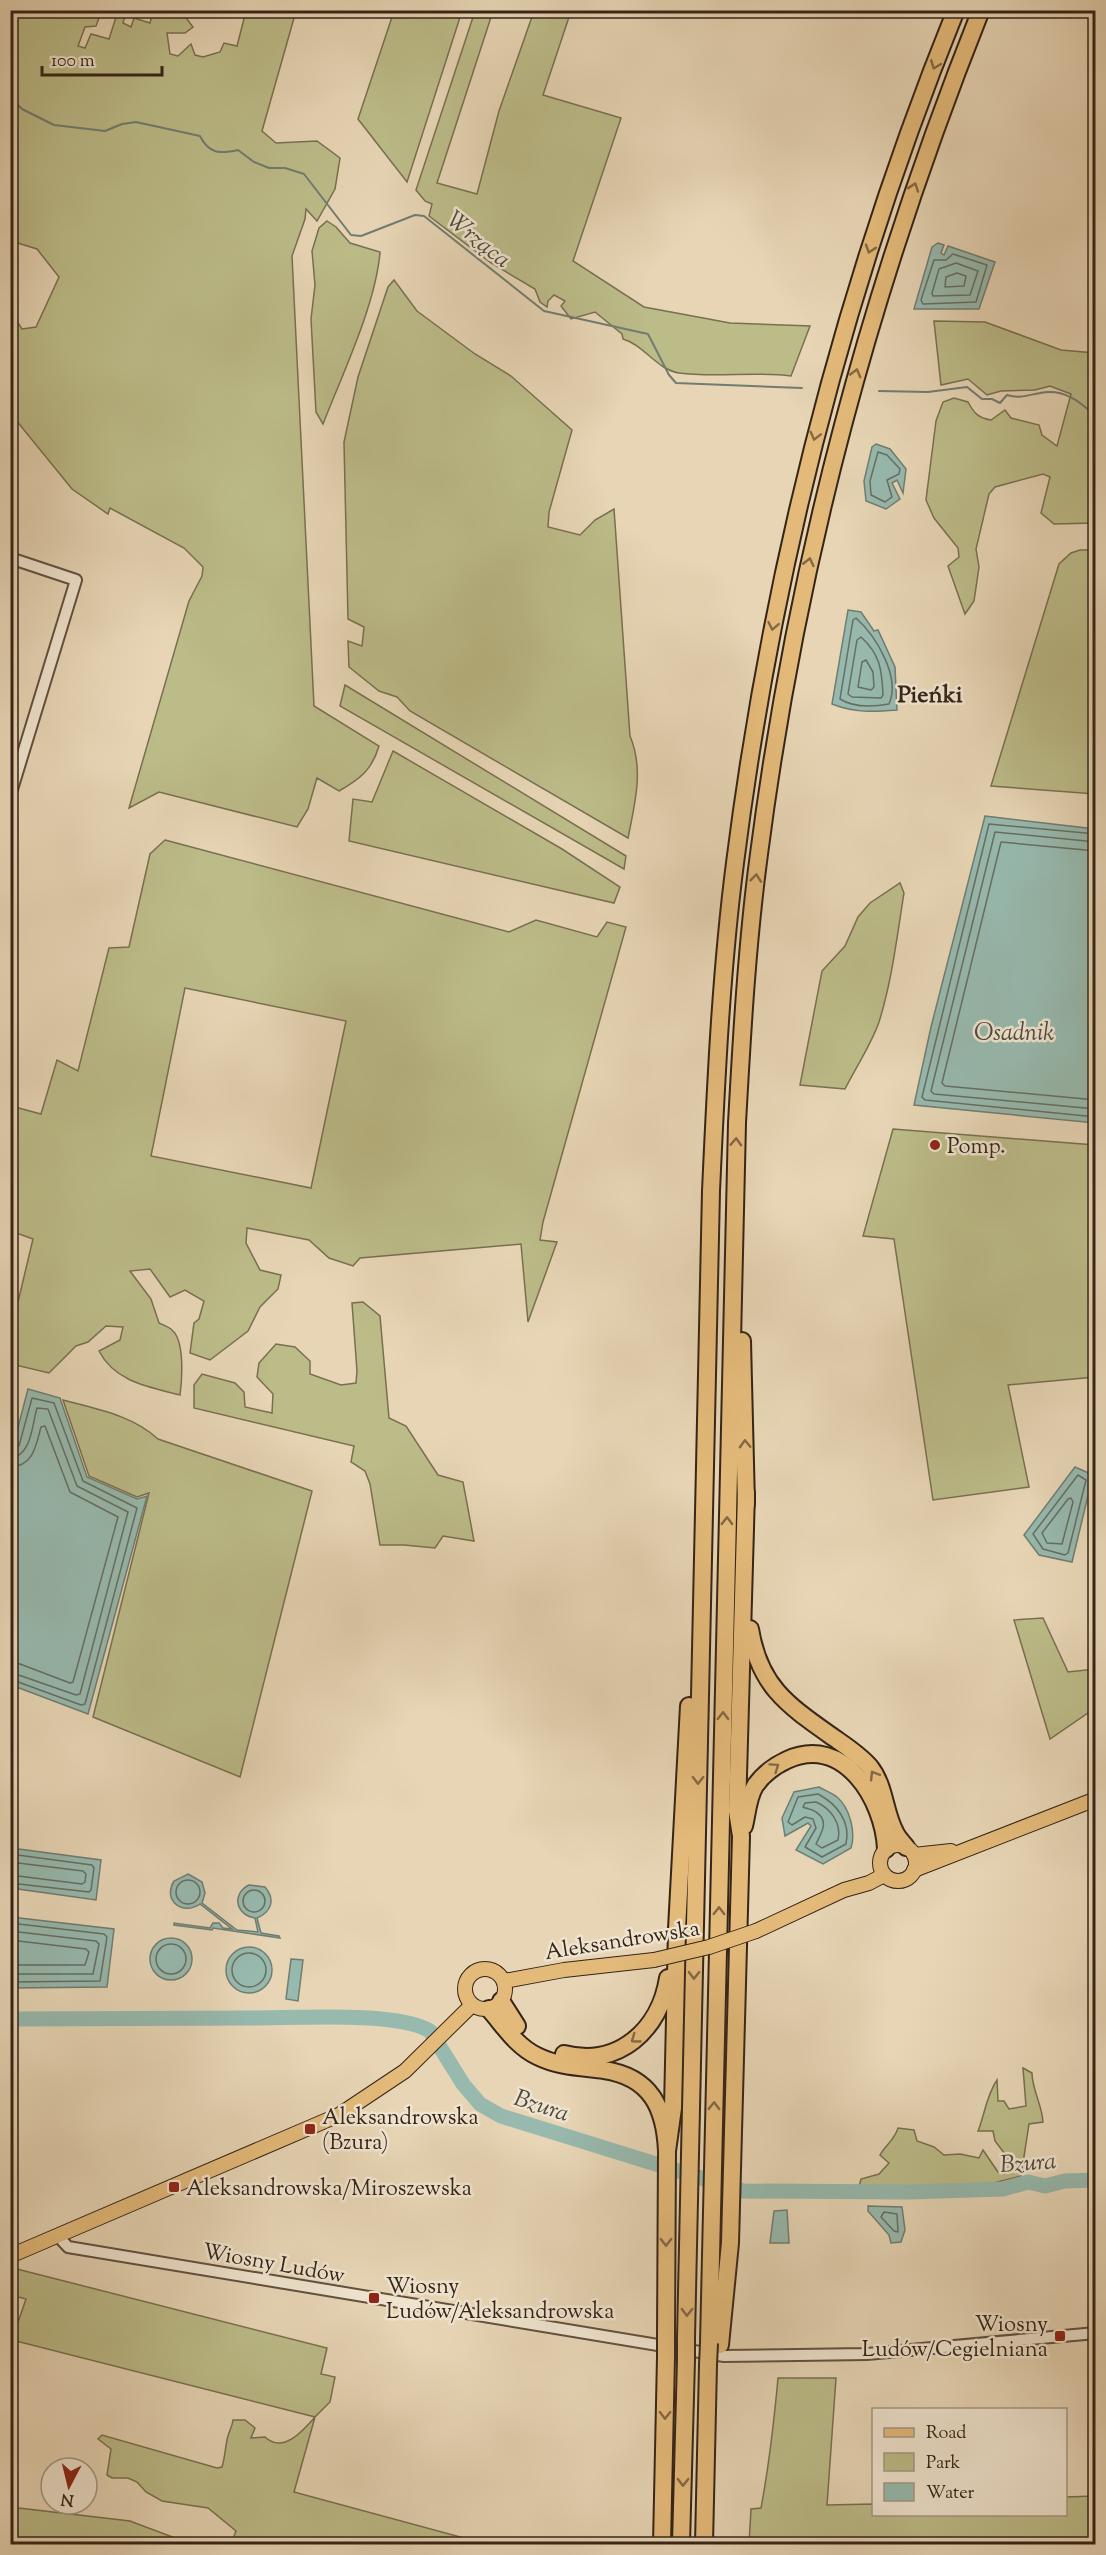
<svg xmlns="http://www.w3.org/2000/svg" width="1106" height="2555" font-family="'Sorts Mill Goudy',serif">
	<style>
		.green { fill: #bcbc89; stroke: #787050; stroke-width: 1.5; fill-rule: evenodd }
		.water { fill: #97b9ae; stroke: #707d72; stroke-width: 1.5 }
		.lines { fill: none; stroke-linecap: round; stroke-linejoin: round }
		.shore { stroke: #666e63; stroke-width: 1.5 }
		.stream { stroke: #707d72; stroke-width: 2 }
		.river { stroke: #97b9ae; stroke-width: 15 }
		.minor-casing { stroke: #62503f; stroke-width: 14 }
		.major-casing { stroke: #352418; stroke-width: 16 }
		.highway-casing { stroke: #352418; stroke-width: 20 }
		.minor { stroke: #efe4cf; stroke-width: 10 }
		.major { stroke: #e4ba7a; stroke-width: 14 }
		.highway { stroke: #e4ba7a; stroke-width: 16 }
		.major-bridge-casing { stroke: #352418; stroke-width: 16; stroke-linecap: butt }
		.highway-bridge-casing { stroke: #352418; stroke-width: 20; stroke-linecap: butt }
		.major-bridge { stroke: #e4ba7a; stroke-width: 14 }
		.highway-bridge { stroke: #e4ba7a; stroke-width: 16 }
		.oneway { stroke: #846844 }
		.poi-dot { fill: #8f2418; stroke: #efe4cf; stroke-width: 2 }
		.labels { text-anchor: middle; stroke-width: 5; stroke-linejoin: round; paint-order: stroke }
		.poi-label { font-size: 22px; fill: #352418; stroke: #efe4cf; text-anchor: start }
		.street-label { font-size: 22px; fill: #352418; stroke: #efe4cf }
		.water-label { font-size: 24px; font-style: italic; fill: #4e493e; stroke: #efe4cf }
		.neighbourhood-label { font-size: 24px; font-weight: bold; fill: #352418; stroke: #efe4cf }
	</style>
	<rect width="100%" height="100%" fill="#e7d5b5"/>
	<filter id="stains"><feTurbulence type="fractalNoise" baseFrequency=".00333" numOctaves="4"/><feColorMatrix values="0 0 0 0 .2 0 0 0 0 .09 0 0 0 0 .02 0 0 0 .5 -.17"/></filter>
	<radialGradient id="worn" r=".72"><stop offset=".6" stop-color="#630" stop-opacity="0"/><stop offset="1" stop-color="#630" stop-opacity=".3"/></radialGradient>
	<!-- green -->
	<g class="green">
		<path d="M 11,10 L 93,11 L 99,18 L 96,26 L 85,27 L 78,46 L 85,48 L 91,34 L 109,39 L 118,11 L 126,11 L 123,23 L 131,27 L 134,18 L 150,23 L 151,19 L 143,11 L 181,11 L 193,27 L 185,33 L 167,33 L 170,54 L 178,56 L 191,44 L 195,55 L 203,57 L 220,52 L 224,43 L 237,46 L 246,11 L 296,11 L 262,131 L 276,143 L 317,141 L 340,158 L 335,189 L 317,221 L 306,209 L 305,219 L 292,256 L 314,706 L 379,746 C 372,770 360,779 339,791 L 317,778 L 308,809 L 297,827 L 159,792 L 129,808 L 189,601 L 202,576 L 203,567 L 184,548 L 110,508 L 108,514 L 72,489 L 11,414 L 11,312 L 22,329 L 36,327 L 59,277 L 37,249 L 11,241 Z"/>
		<path d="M 394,11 L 462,11 L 407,182 L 358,119 Z"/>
		<path d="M 475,11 L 493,11 L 437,183 L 477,194 L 499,111 L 534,11 L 571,11 L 543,95 L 621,118 L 573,261 L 644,307 L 730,323 L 810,326 L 791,376 C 754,371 716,378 679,373 C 656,369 644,345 623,339 L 622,334 L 595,312 L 571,319 L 561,306 L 565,301 L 554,295 L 548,301 L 547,307 L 540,302 L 535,289 L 491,263 L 429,216 L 432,204 L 425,201 L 416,190 Z"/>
		<path d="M 327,221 L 336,227 L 350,243 L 380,252 C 376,304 342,375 323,424 L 316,412 L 311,319 L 315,285 L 312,251 L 319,228 Z"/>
		<path d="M 394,280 L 417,311 L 475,354 L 511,376 L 572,430 L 549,512 L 548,527 L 580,535 L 595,520 L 614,509 L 630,736 C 644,769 635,803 628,838 L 410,711 L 397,697 L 379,691 L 349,667 L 348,641 L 362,646 L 364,627 L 348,619 L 344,442 L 358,377 L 388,287 Z"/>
		<path d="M 934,321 L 985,322 L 1061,350 L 1095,353 L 1095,523 L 1054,524 L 1041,513 L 1050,477 L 1043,474 L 995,487 L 989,494 L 976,549 L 979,567 L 974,601 L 965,614 L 948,566 L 959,557 L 958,548 L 934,518 L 926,500 L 936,421 L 943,402 L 954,398 L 968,402 C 974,413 978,418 991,420 L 1005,410 L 1011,418 L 1039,425 L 1042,435 L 1057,446 L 1071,394 L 1050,386 L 1035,390 L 1001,391 L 987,395 L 968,379 L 941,385 Z"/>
		<path d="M 1080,550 L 1095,550 L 1095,794 L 991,786 L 1059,564 L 1071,553 Z"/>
		<path d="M 345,685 L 626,856 L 624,869 L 340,706 Z"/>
		<path d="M 393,751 L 562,849 L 620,887 L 614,903 L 349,841 L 353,799 L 372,802 Z"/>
		<path d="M 165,840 L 509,932 L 536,920 L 597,937 L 607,922 L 626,927 L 543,1222 L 540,1240 L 557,1242 L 528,1322 L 521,1244 L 360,1258 L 353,1266 L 329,1258 L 309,1240 L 247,1228 L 246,1243 L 260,1270 L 281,1275 L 278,1289 L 260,1307 L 248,1331 L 210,1360 L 190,1353 L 194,1323 L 199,1319 L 204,1301 L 185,1290 L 170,1297 L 150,1269 L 130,1271 L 151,1299 L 159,1323 C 163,1325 169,1327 172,1330 C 185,1341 182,1380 180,1395 C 149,1387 115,1382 99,1351 L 120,1340 L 123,1327 L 106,1326 L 88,1342 L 76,1346 L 49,1373 L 11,1364 L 11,1300 L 18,1302 L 33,1239 L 11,1231 L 11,1106 L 41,1114 L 57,1060 L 78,1071 L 109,948 L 129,947 L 150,854 ZM 185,988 L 346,1021 L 311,1188 L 151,1156 Z"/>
		<path d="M 900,883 L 904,893 C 897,936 892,981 879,1022 C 871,1045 856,1067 845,1089 L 800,1085 L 822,971 L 845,946 L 858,917 L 870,903 Z"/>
		<path d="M 893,1129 L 1095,1145 L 1095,1377 L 1008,1385 L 1029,1487 L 933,1500 L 894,1239 L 863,1236 Z"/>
		<path d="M 363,1302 L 380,1316 L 389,1418 L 406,1426 L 438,1475 L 463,1482 L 474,1541 L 443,1536 L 435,1548 L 404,1545 L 380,1545 L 370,1484 L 365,1471 L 351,1462 L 354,1446 L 194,1408 L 194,1385 L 202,1374 L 235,1383 L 244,1392 L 245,1407 L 272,1413 L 273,1394 L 257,1377 L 259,1363 L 276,1344 L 295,1347 L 310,1361 L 310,1374 L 341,1385 L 356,1383 L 357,1371 L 352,1303 Z"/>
		<path d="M 63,1400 C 96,1409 132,1415 158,1439 L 312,1491 L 240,1777 L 93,1717 L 149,1493 L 137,1497 L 89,1476 Z"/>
		<path d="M 1043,1618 L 1068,1672 L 1095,1669 L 1095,1708 L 1050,1739 L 1014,1620 Z"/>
		<path d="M 1023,2068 L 1032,2073 C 1032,2090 1042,2104 1043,2122 L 1029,2124 L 1021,2176 L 986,2185 L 859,2187 L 861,2179 L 879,2174 L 889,2163 L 880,2155 C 886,2144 894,2141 898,2128 L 914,2130 L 917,2141 L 934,2147 L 944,2155 L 960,2154 L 979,2158 L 983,2150 L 998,2172 L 1004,2174 L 1003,2165 L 1008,2158 L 995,2141 L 993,2131 L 978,2131 C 985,2114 986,2096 997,2080 L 998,2101 L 1004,2101 L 1009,2109 L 1026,2106 Z"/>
		<path d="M 13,2268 L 327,2348 L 321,2374 L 335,2377 L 330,2402 L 315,2417 L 294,2492 L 486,2544 L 227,2544 L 232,2541 L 236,2531 L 208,2508 L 162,2501 L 146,2492 L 137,2482 L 128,2478 L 112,2478 L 107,2475 L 111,2449 L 98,2439 L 102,2435 L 217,2468 L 222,2467 C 225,2457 225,2450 227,2440 C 228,2433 232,2428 233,2420 L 245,2420 L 255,2428 L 251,2438 L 265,2437 C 283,2454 303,2431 315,2417 L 12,2340 L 26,2299 L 11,2295 L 11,2269 Z"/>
		<path d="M 778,2378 L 836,2378 L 827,2505 L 873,2504 L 874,2514 L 1066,2514 L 1066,2497 L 1095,2496 L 1095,2544 L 749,2544 L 751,2509 L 761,2508 C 769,2465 774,2422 778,2378 Z"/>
		<path d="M 10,2507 L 130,2521 L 191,2544 L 11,2544 Z"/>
	</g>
	<!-- water -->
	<g class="water">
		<path d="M 938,243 L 944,245 L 941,253 L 944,255 L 948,246 L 995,262 L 979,309 L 914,309 L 932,247 Z"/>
		<path d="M 876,444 L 890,449 L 906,469 L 903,493 L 897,480 L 892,483 L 900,499 L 886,509 L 866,501 L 864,481 L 872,447 Z"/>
		<path d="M 848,610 L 861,612 L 874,631 L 878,630 L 895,667 L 897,710 C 873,712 855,713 832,704 Z"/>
		<path d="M 985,816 L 1095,829 L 1095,1123 L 914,1105 L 931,1027 Z"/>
		<path d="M 28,1389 L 60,1398 L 87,1477 L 137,1499 L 147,1496 L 88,1714 L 11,1685 L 11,1454 Z"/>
		<path d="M 1075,1467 L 1093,1475 L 1072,1562 L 1039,1555 L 1024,1535 Z"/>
		<path d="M 819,1787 C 824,1790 832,1793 837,1797 C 850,1808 856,1833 851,1848 L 823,1864 L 796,1850 L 811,1826 L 808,1823 L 785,1836 L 782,1818 L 794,1792 Z"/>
		<path d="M 11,1848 L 101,1860 L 96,1900 L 11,1888 Z"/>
		<path d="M 188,1874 L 202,1882 L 205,1893 L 202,1903 L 237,1930 L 258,1932 L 255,1918 C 236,1915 231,1894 249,1885 L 265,1887 C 276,1900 271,1912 257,1918 L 261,1933 L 279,1936 L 280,1938 L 213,1928 L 212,1930 L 174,1925 L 174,1923 L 210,1928 L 213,1923 L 219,1923 L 223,1928 L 232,1929 L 200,1904 C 183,1916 162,1901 174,1881 Z"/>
		<path d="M 11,1917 L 114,1929 L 107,1987 L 11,1988 Z"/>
		<circle cx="171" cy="1959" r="21"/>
		<circle cx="249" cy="1970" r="23"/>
		<path d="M 291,1959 L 303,1960 L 298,2001 L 286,1999 Z"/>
		<path d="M 868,2206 L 902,2207 L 905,2230 L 901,2242 L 891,2243 L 889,2235 L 868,2211 Z"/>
		<path d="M 787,2210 L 789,2243 L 770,2243 L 774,2211 Z"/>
	</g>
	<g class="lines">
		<!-- shore -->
		<g class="shore">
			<path d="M 953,254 L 987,265 L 976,302 L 923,304 L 921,300 L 934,260 L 946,260 Z"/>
			<path d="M 956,263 L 978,271 L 970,295 L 933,296 L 932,293 L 939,269 Z"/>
			<path d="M 957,273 L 966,276 L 964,286 L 945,287 L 946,277 Z"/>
			<path d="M 878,452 L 887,455 L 900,469 L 899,474 L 887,480 L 892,497 L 885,502 L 871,495 L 870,481 Z"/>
			<path d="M 856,618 C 876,636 901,677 889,704 C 872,707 854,708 840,699 L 853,620 Z"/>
			<path d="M 861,637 C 880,654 882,670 883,695 L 881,698 L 852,697 L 848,694 L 857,640 Z"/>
			<path d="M 866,660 L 873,672 L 874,687 L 871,690 L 858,687 L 862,662 Z"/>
			<path d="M 1096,834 L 989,824 L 922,1097 L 925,1100 L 1096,1117"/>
			<path d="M 1096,842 L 995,832 L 931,1091 L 934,1094 L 1096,1109"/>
			<path d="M 1096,851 L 1001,842 L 942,1083 L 945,1086 L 1096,1100"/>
			<path d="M 10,1450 L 19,1446 L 32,1398 L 54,1403 L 83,1481 L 137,1508 L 85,1704 L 81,1705 L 10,1679"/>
			<path d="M 10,1458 C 32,1456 32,1424 37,1408 L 48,1409 L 77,1486 L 128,1512 L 80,1694 L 76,1695 L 10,1672"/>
			<path d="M 10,1467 C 34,1466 36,1445 41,1427 L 45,1426 L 70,1492 L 118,1517 L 73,1682 L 70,1683 L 20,1664 L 10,1663"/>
			<path d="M 1078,1475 L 1086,1480 L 1068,1553 L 1065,1555 L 1043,1549 L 1033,1534 Z"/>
			<path d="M 1071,1498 L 1073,1502 L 1062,1544 L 1047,1543 L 1042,1533 L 1068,1499 Z"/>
			<path d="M 818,1794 C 837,1804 851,1822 846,1844 L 822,1857 L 805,1847 L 816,1828 L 813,1819 L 805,1817 L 792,1825 L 788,1822 L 798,1797 Z"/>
			<path d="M 816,1802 C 830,1808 842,1823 838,1840 L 822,1848 L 816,1844 C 821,1833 830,1821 816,1812 C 812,1809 807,1809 803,1807 L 805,1803 Z"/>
			<path d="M 10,1854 L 92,1865 L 94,1868 L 91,1890 L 89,1892 L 10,1883"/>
			<path d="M 10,1862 L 83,1871 L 86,1874 L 85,1882 L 82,1884 L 10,1875"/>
			<circle cx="188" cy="1892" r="12"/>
			<circle cx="254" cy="1901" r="11"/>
			<path d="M 10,1923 L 104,1934 L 107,1937 L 100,1981 L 10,1982"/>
			<path d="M 10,1931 L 96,1941 L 99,1944 L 93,1974 L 10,1974"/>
			<path d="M 10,1940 L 86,1949 L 89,1952 L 85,1965 L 10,1965"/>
			<circle cx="171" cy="1959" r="15"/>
			<circle cx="249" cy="1970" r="17"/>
			<path d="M 884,2212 L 897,2214 L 898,2232 L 894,2231 L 881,2217 Z"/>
		</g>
		<!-- stream -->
		<g class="stream">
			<path d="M 10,97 L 22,109 L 54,125 L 105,131 L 122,124 L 136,122 L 200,136 C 209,154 220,154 238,150 L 254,162 L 269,168 L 285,168 L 304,174 L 351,235 L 361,236 L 415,215 L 424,216 L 544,311 L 648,334 L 669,375 L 676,383 L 802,388"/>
			<path d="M 879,391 L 928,392 L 967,387 L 982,399 L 992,399 L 1000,403 L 1007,395 C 1019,399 1028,395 1040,393 C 1063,388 1080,401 1096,417"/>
		</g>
		<!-- river -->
		<path class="river" d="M 10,2019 C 92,2019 173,2018 254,2018 C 294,2018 399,2011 430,2031 L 463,2084 L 480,2104 L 501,2116 L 743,2191 L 909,2192 L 1003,2189 L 1028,2182 L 1045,2186 L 1065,2181 L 1096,2180"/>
		<!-- minor casing -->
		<g class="minor-casing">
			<g id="minor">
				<path d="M 10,558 L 76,580 L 10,796"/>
				<path d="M 58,2236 L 68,2247 L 724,2356 L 867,2354 L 1096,2333"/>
			</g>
		</g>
		<!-- major casing -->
		<g class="major-casing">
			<g id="major">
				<circle cx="898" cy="1863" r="18"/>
				<path d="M 914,1855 L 951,1851"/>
				<path d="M 914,1870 L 1096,1799"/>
				<path d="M 756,1931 L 844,1890 L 869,1883 L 884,1875"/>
				<circle cx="485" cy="1989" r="20"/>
				<path d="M 504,1981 L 564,1970 L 654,1960"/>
				<path d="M 10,2256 L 339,2115 L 405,2071 L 472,2005"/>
			</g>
		</g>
		<!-- highway casing -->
		<g class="highway-casing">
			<g id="highway">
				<path d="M 742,1341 L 746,1504"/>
				<path d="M 750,1629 C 759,1685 786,1704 830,1735 C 844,1745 859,1754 870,1767 C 885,1786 884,1811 895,1832 C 897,1837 902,1842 906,1847"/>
				<path d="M 744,1826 C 747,1814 748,1797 755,1786 C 763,1774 774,1766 787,1760 C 844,1734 884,1800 886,1849"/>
				<path d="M 501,2001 L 517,2026"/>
				<path d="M 489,2009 C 504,2026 516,2046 537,2056 C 559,2067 581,2067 604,2070 C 651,2077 665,2108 667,2151 L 666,2335"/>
				<path d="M 564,2054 C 619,2068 660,2029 668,1978"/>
				<path d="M 667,2151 L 673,2108 L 677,1929 L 689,1706"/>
				<path d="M 686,2338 L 711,1191 C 716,1082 721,972 735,863 C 772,571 845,284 956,10"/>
				<path d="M 709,2343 L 737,1123 C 742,1033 747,943 759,854 C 797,560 871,286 981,10"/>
				<path d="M 720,2345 L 730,2243 L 741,1836 L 737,1811 L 746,1493"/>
				<path d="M 662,2544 L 666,2357"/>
				<path d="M 681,2544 L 686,2360"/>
				<path d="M 704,2544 L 708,2365"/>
			</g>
		</g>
		<!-- minor -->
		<use href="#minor" class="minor"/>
		<!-- major -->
		<use href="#major" class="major"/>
		<!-- highway -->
		<use href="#highway" class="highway"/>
		<!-- major-bridge casing -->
		<g class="major-bridge-casing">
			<path id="major-bridge" d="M 654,1960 L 709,1947 L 756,1931"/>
		</g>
		<!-- highway-bridge casing -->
		<g class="highway-bridge-casing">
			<g id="highway-bridge">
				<path d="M 666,2357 L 666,2335"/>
				<path d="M 686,2360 L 686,2338"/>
				<path d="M 708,2365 L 709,2343"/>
			</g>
		</g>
		<!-- major-bridge -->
		<use href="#major-bridge" class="major-bridge"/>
		<!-- highway-bridge -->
		<use href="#highway-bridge" class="highway-bridge"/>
	</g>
	<!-- one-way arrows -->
	<defs><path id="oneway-chevron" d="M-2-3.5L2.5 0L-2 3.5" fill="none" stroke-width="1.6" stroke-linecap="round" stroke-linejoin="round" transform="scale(1.5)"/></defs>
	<g class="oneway">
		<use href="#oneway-chevron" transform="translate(935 65) rotate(111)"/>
		<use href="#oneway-chevron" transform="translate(914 187) rotate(-71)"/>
		<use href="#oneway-chevron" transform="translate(870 249) rotate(108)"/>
		<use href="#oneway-chevron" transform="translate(856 373) rotate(-75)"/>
		<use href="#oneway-chevron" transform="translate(815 436) rotate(104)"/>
		<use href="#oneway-chevron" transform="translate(809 562) rotate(-77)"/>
		<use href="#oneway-chevron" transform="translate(773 626) rotate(101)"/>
		<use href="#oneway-chevron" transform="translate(756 878) rotate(-84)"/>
		<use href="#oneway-chevron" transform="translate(736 1142) rotate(-88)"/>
		<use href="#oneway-chevron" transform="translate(745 1444) rotate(-92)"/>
		<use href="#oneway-chevron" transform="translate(727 1521) rotate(-89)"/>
		<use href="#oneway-chevron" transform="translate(723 1716) rotate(-89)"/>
		<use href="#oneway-chevron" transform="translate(775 1767) rotate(-35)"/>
		<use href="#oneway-chevron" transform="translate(874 1775) rotate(-121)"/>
		<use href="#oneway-chevron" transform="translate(698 1780) rotate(91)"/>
		<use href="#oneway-chevron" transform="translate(719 1911) rotate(-89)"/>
		<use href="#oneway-chevron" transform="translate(694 1975) rotate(91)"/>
		<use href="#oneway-chevron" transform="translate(635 2039) rotate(144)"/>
		<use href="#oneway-chevron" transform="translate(714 2106) rotate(-89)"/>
		<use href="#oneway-chevron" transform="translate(666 2242) rotate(90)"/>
		<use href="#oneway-chevron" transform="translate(687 2312) rotate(91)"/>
		<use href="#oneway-chevron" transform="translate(665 2415) rotate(91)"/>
		<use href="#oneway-chevron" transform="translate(683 2482) rotate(91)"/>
	</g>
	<!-- markers -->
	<g class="poi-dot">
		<circle cx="935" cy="1145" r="6"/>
		<rect x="304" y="2123" width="12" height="12" rx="3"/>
		<rect x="168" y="2181" width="12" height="12" rx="3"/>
		<rect x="368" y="2292" width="12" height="12" rx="3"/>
		<rect x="1054" y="2330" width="12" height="12" rx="3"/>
	</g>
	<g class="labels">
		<!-- poi labels -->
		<g class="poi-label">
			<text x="947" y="1153">Pomp.</text>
			<text x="322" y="2124">Aleksandrowska<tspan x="322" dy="25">(Bzura)</tspan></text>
			<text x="186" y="2195">Aleksandrowska/Miroszewska</text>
			<text x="386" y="2293">Wiosny<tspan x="386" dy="25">Ludów/Aleksandrowska</tspan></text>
			<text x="1048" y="2331" text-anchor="end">Wiosny<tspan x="1048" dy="25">Ludów/Cegielniana</tspan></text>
		</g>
		<!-- street labels -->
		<g class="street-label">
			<text transform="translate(622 1939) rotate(-9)" y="8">Aleksandrowska</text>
			<text transform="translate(274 2262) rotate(10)" y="8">Wiosny Ludów</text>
		</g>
		<!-- water labels -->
		<g class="water-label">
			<text transform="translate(479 239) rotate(39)" y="8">Wrząca</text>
			<text x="1014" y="1040">Osadnik</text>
			<text transform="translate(542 2105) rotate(18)" y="8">Bzura</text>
			<text transform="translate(1028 2162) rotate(-4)" y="8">Bzura</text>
		</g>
		<!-- neighbourhood labels -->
		<g class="neighbourhood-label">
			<text x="930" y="702">Pieńki</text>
		</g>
	</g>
	<!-- margin -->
	<rect width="1106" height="2555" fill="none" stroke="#e7d5b5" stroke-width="36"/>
	<rect x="12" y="12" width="1082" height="2531" fill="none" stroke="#352418" stroke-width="3"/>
	<rect x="18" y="18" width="1070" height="2519" fill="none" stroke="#352418" stroke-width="1.5"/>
	<!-- legend -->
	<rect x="872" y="2408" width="195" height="108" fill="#efe4cf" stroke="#a59786" stroke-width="1.5"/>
	<rect x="884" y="2428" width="30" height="9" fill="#e4ba7a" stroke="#a59786" stroke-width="1.5"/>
	<text x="926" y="2438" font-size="18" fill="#352418">Road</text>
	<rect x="884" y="2453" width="30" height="18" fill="#bcbc89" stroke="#a59786" stroke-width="1.5"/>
	<text x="926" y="2468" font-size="18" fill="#352418">Park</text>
	<rect x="884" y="2483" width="30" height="18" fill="#97b9ae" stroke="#a59786" stroke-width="1.5"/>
	<text x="926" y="2498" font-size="18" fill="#352418">Water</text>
	<!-- north arrow -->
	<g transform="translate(69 2486) rotate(187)"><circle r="28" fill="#efe4cf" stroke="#a59786" stroke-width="1.5"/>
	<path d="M0-4.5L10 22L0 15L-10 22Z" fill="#8f2418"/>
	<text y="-9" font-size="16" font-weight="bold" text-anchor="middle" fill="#352418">N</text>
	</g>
	<!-- scale -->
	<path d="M42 66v9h120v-9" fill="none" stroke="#352418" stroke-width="3"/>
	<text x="51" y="66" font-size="18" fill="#352418" stroke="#efe4cf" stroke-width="4.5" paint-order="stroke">100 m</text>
	<rect width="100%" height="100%" filter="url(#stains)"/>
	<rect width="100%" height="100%" fill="url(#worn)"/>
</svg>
